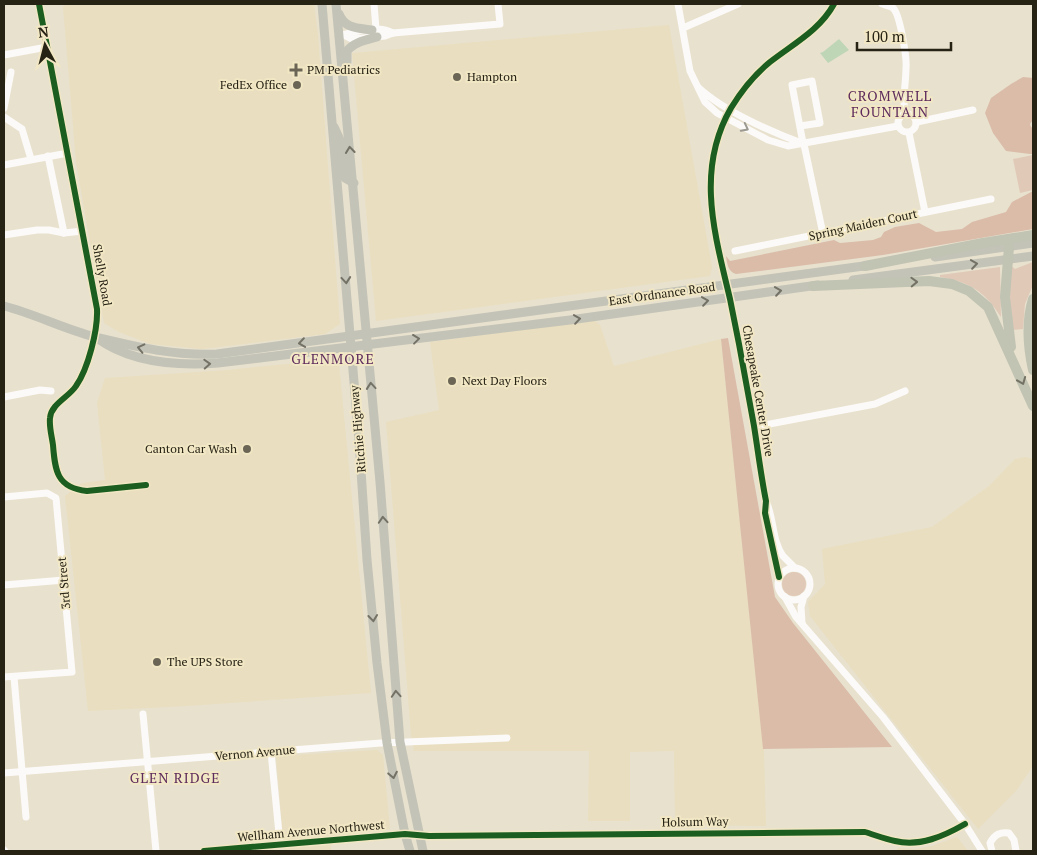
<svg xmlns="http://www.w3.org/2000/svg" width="1037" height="855" font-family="'PT Serif',serif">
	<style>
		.built { fill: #e9debf }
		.green { fill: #e1c9b8 }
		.forest { fill: #dabca9 }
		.water { fill: #bfd6b6 }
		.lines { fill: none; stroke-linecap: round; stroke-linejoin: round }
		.minor { stroke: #fcfaf8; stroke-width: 7 }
		.major { stroke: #c3c3b7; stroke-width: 9 }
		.highway { stroke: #c1c3b3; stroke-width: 10 }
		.cycleway-casing { stroke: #f2e7c4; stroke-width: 9 }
		.cycleway { stroke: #1b5e20; stroke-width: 6 }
		.oneway { stroke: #9c9991 }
		.oneway2 { stroke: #747266 }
		.oneway3 { stroke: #747264 }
		.poi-dot { fill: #6a6555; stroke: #f2e7c4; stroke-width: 2 }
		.labels { text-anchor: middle; stroke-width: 4; stroke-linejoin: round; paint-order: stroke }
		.poi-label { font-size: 12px; fill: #262214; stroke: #f2e7c4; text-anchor: start }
		.street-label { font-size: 12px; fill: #262214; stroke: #f2e7c4 }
		.neighbourhood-label { font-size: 14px; letter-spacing: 1px; fill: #5d2b5c; stroke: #f2e7c4 }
	</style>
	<rect width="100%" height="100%" fill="#e8e1ce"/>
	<!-- built -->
	<g class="built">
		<path d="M 66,4 L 314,4 L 318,35 L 340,324 L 325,334 L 202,349 L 150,344 L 119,332 L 104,323 L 76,162 L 63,7 Z"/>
		<path d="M 669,25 L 712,267 L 710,276 L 376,321 L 352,53 Z"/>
		<path d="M 594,320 L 600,325 L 614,366 L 721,339 L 764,752 L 766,826 L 675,825 L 674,751 L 630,752 L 630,821 L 588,821 L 589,751 L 414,751 L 411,735 L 386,422 L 439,410 L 430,342 Z"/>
		<path d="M 325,360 L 339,364 L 371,693 L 187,706 L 88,711 L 65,496 L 82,483 L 105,480 L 97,403 L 105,378 L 228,370 Z"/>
		<path d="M 1025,457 L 1033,459 L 1033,766 L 1016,791 L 978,829 L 810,616 L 808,602 L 825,584 L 822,549 L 932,527 L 989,486 L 1015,459 Z"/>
		<path d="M 377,750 L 383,755 L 390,829 L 330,837 L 331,851 L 284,851 L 276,756 Z"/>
		<path d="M 957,837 L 968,851 L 897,851 L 897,848 L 915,849 L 932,846 Z"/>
	</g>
	<!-- green -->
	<g class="green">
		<path d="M 1033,155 L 1033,190 L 1020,193 L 1013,159 Z"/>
		<path d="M 1033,262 L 1033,285 L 1025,304 L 1023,329 L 1012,330 L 1010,314 L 1009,264 L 1015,269 Z"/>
		<path d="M 1000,267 L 1001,317 C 997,312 994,306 989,301 C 976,286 959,280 940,277 L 940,275 Z"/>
		<circle cx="794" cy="584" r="12"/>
	</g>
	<!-- forest -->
	<g class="forest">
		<path d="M 1023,77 L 1033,78 L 1033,120 L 1030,124 L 1031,127 L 1033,128 L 1033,154 L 1030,154 L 1006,151 L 993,133 L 985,113 L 991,98 L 1011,84 Z"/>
		<path d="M 1033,191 L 1033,229 L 883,255 L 736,274 C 728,272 727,263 726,256 L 730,261 L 834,240 L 840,243 L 873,240 L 881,237 L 884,232 L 895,227 L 919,223 L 936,232 L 962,229 L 972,222 L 1006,212 L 1012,202 Z"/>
		<path d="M 728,338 L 775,597 L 793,623 L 892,747 L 763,749 L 721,339 Z"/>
	</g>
	<!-- water -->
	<path class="water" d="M 839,39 L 849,50 L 828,63 L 820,53 L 823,52 Z"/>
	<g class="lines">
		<!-- minor -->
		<g class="minor">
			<path d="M 39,4 L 97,309 C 98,330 88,369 76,386 C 69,397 51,404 50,418 C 49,427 52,437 53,445 C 55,471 57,488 87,491 L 146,485"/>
			<path d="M 374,4 L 376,29"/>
			<path d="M 678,4 L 690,71 L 705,102 L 717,113 L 768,140 L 788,146 L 898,126"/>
			<path d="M 882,4 C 885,5 890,6 893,8 C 900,14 907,58 906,68 C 906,84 902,98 905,114"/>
			<path d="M 683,28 L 738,4"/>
			<path d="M 342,35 C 358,31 378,25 393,33"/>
			<path d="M 344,35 L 352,39 L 385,36 L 393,33 L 500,24 L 498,4"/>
			<path d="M 4,55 L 47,47"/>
			<path d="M 699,88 C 724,111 771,132 804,144"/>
			<path d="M 4,108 L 11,72"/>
			<circle cx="907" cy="123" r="9"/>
			<path d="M 4,117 L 22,129 L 31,159"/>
			<path d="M 917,122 L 973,110"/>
			<path d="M 800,126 L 820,123 L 812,81 L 792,85 L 802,138 L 805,149 L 823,234"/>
			<path d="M 909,133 L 925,212"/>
			<path d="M 48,156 L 64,233"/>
			<path d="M 4,165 L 68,153"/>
			<path d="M 4,235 L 37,230 L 49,230 L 64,233 L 83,231"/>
			<path d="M 735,251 L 991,199"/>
			<path d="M 4,397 L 40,390 L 51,391"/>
			<path d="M 754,427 L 875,404 L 905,391"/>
			<path d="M 4,497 L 47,493 L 56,498 L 72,672 L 4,677"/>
			<path d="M 766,501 C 774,518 772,541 783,556 C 787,560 791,564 795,568"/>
			<circle cx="794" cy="584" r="16"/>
			<path d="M 779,577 L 765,513 L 766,501 C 761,476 758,451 754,426 C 749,399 744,371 739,344 C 736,329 733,314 730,299 C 715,235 695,170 731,108 C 742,90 754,75 770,62 C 793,44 820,30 834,4"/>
			<path d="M 4,585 L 64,580"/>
			<path d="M 785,597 L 796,617 L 883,717 L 965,824 L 982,851"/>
			<path d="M 802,623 L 801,607 L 804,596"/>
			<path d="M 14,677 L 26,817"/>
			<path d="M 143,714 L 156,851"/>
			<path d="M 271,752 L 280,844"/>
			<path d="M 4,773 L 381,743 L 507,738"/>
			<path d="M 4,850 L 5,851"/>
			<path d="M 204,851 L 405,834 L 429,836 L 865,832 C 875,835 885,839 895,841 C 920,847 944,836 965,824"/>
			<path d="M 992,851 L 990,843 C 995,834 1000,832 1009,833 L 1014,840 L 1016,851"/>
		</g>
		<!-- major -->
		<g class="major">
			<path d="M 322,4 L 359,441 L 367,560 L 377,663 L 387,743 L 405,834 L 410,851"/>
			<path d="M 336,4 L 380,482 L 400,742 L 423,851"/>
			<path d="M 339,14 C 345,29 358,28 372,30"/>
			<path d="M 347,62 L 347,51 C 354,42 366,40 377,37"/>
			<path d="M 334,127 L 340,140 L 345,178 L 354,183"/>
			<path d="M 935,257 L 1033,243"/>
			<path d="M 853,280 L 1033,256"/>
			<path d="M 4,306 C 35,314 64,329 95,337 C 137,347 174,356 217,354 L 871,265"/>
			<path d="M 97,338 C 131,363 177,366 218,363 L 570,320 L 818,285"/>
		</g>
		<!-- highway -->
		<g class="highway">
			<path d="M 1009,247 L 1005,297 L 1011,347"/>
			<path d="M 865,266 L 983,243 L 1033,235"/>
			<path d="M 813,286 L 929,281 L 952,284 L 969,291 L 988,307 L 1033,406"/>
			<path d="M 1033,299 C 1026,322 1028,347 1033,370"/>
		</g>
		<!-- cycleway casing -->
		<g class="cycleway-casing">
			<g id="cycleway">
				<path d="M 39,4 L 97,309 C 98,330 88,369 76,386 C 69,397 51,404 50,418 C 49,427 52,437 53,445 C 55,471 57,488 87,491 L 146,485"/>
				<path d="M 779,577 L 765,513 L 766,501 C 761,476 758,451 754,426 C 749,399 744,371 739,344 C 736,329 733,314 730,299 C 715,235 695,170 731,108 C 742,90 754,75 770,62 C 793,44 820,30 834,4"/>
				<path d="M 204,851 L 405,834 L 429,836 L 865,832 C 875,835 885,839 895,841 C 920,847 944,836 965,824"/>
			</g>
		</g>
		<!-- cycleway -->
		<use href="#cycleway" class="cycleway"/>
	</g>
	<!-- one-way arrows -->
	<defs><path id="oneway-chevron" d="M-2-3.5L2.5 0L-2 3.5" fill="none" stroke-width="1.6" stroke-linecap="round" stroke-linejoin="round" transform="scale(1.25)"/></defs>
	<use class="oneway" href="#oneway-chevron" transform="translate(745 128) rotate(27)"/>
	<g class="oneway2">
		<use href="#oneway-chevron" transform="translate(350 150) rotate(-96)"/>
		<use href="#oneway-chevron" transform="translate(974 264) rotate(-8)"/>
		<use href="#oneway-chevron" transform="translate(346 280) rotate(85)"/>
		<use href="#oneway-chevron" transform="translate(778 291) rotate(-8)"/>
		<use href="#oneway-chevron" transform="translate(705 301) rotate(-8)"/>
		<use href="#oneway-chevron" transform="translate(577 319) rotate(-8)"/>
		<use href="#oneway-chevron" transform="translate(416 339) rotate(-7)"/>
		<use href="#oneway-chevron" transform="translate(302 343) rotate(172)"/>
		<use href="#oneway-chevron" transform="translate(141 348) rotate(-167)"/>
		<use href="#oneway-chevron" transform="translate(207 364) rotate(-3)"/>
		<use href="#oneway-chevron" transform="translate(371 386) rotate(-95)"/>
		<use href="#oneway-chevron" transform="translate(383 520) rotate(-94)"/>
		<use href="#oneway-chevron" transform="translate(373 618) rotate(84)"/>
		<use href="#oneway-chevron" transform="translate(396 694) rotate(-94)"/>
		<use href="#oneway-chevron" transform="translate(393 775) rotate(79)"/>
	</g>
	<g class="oneway3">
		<use href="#oneway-chevron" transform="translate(914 282) rotate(-2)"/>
		<use href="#oneway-chevron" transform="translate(1022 381) rotate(68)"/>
	</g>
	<!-- markers -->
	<g class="poi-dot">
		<path d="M293.5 62.5h5v5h5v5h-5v5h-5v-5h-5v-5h5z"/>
		<circle cx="457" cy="77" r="5"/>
		<circle cx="297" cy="85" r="5"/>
		<circle cx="452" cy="381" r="5"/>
		<circle cx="247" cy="449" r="5"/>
		<circle cx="157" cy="662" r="5"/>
	</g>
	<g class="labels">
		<!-- poi labels -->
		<g class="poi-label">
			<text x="307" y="74">PM Pediatrics</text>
			<text x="467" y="81">Hampton</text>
			<text x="287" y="89" text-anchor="end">FedEx Office</text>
			<text x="462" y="385">Next Day Floors</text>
			<text x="237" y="453" text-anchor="end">Canton Car Wash</text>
			<text x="167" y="666">The UPS Store</text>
		</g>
		<!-- street labels -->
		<g class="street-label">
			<text transform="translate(863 225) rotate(-12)" y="4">Spring Maiden Court</text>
			<text transform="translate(102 275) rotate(80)" y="4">Shelly Road</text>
			<text transform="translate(662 294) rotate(-8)" y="4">East Ordnance Road</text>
			<text transform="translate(758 391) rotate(80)" y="4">Chesapeake Center Drive</text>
			<text transform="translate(358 429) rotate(-95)" y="4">Ritchie Highway</text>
			<text transform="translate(64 583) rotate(-95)" y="4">3rd Street</text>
			<text transform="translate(255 753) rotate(-5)" y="4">Vernon Avenue</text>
			<text transform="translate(695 822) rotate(-1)" y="4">Holsum Way</text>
			<text transform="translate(311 831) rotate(-5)" y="4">Wellham Avenue Northwest</text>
		</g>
		<!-- neighbourhood labels -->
		<g class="neighbourhood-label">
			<text x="890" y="101">CROMWELL<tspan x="890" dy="16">FOUNTAIN</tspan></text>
			<text x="333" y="364">GLENMORE</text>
			<text x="175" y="783">GLEN RIDGE</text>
		</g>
	</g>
	<!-- border -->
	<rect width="1037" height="855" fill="none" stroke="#262214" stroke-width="10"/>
	<!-- north arrow -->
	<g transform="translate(45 45) rotate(353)" stroke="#f2e7c4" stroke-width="4" paint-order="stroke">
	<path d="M0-4L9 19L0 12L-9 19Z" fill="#262214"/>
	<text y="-8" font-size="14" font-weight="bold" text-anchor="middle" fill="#262214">N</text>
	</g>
	<!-- scale -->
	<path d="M857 42v8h94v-8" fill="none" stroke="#262214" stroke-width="2.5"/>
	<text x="864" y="42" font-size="15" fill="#262214" stroke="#f2e7c4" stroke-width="4" paint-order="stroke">100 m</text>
</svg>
